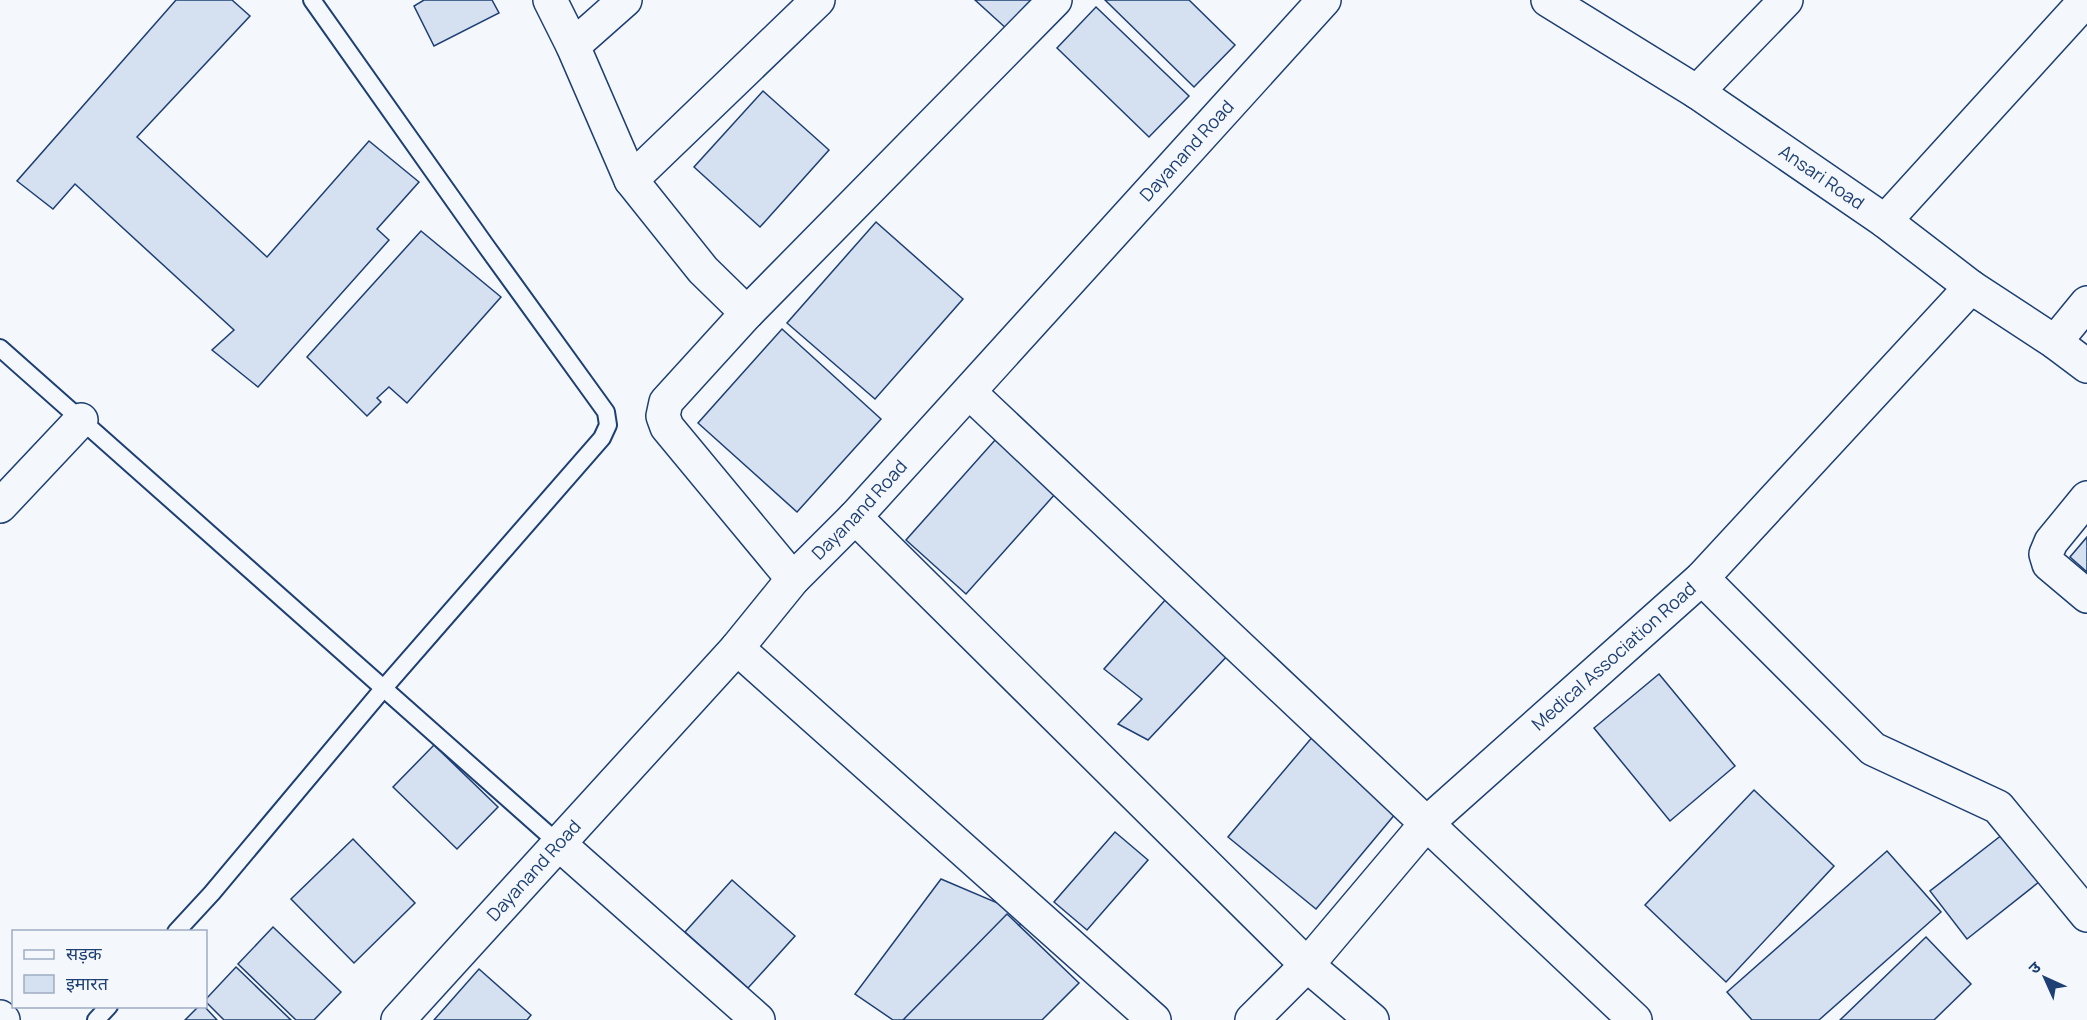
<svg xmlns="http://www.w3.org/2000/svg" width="2087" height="1020" font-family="Manrope,'Noto Sans Devanagari',sans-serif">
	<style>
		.building { fill: #d5e0f0; stroke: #1d3f73; stroke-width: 1.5 }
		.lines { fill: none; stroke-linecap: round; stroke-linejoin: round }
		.lane-casing { stroke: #1d3f73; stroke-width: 20 }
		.street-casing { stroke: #1d3f73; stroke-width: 36 }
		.secondary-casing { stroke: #1d3f73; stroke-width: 36 }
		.lane { stroke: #f4f7fb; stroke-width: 16 }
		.street { stroke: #f4f7fb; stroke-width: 33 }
		.secondary { stroke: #f4f7fb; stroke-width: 33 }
		.labels { text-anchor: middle; stroke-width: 4.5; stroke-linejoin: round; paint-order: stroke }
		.street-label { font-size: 18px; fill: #1d3f73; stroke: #f4f7fb }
	</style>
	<rect width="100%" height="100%" fill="#f4f7fb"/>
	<!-- building -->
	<g class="building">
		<path d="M 176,0 L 232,0 L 250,16 L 137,137 L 267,257 L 369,141 L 419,182 L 377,229 L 389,240 L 258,387 L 212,350 L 234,330 L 75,184 L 53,209 L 17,181 Z"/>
		<path d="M 424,0 L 492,0 L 499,13 L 434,46 L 414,6 Z"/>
		<path d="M 975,0 L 1034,0 L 1008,30 Z"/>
		<path d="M 1105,0 L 1189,0 L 1235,45 L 1194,87 Z"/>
		<path d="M 1096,7 L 1189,96 L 1149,137 L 1057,48 Z"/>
		<path d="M 763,91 L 829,150 L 760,227 L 694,167 Z"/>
		<path d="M 876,222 L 963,299 L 875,399 L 787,323 Z"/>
		<path d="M 421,231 L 501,297 L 407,403 L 389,387 L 377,398 L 381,402 L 367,416 L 307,357 Z"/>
		<path d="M 782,329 L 881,419 L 797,512 L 698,423 Z"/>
		<path d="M 1004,430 L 1064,484 L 966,594 L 906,540 Z"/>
		<path d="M 2087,537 L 2087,572 L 2070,557 Z"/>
		<path d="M 1166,599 L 1229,654 L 1148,740 L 1118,724 L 1142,699 L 1104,669 Z"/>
		<path d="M 1659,674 L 1735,766 L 1670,821 L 1594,728 Z"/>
		<path d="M 1314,735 L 1401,807 L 1316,909 L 1228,837 Z"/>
		<path d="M 434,745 L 498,807 L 457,849 L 393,787 Z"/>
		<path d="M 1754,790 L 1834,866 L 1726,982 L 1645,905 Z"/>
		<path d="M 2007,831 L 2044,878 L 1967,939 L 1930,891 Z"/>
		<path d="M 1115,832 L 1148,860 L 1087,930 L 1054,902 Z"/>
		<path d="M 353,839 L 415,903 L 354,963 L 291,899 Z"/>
		<path d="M 1887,851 L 1941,912 L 1819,1020 L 1752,1020 L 1727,992 Z"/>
		<path d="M 941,879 L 1028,916 L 935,1020 L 893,1020 L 855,994 Z"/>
		<path d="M 732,880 L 795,936 L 748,988 L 685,932 Z"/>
		<path d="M 1007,914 L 1079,983 L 1042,1020 L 903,1020 Z"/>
		<path d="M 273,927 L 341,992 L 314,1020 L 296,1020 L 238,964 Z"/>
		<path d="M 1926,937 L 1971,984 L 1934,1020 L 1840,1020 Z"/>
		<path d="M 236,967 L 291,1020 L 224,1020 L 206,1002 L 206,999 Z"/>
		<path d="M 479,969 L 531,1015 L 527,1020 L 434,1020 Z"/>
		<path d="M 199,1006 L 204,1006 L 217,1020 L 185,1020 Z"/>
	</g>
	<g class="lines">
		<!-- lane casing -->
		<g class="lane-casing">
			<g id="lane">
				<path d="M 0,348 L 558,843"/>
				<path d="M 176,932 L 212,893 L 383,689 L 602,438 L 608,425 L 606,412 L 486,246 L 312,0"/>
				<path d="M 96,1020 L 109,1006"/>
			</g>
		</g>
		<!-- street casing -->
		<g class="street-casing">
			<g id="street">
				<path d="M 550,0 L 573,46 L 631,180 L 703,270 L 747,313"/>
				<path d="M 573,46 L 625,0"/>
				<path d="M 1697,92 L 1786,0"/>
				<path d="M 631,180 L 818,0"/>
				<path d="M 1885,221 L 2086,0"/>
				<path d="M 2055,342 L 2087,303"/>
				<path d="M 969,392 L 1635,1020"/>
				<path d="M 2087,498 L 2051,542 L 2046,554 L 2049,564 L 2087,596"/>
				<path d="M 0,506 L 81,420"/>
				<path d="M 855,517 L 1307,965 L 1372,1020"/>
				<path d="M 1702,578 L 1873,749 L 1998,807 L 2087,915"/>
				<path d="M 793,579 L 667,427 L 663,416 L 666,402 L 747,313 L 1055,0"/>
				<path d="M 737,648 L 1154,1020"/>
				<path d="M 558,843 L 758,1020"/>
				<path d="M 0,1017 L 3,1020"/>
				<path id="s1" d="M 398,1020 L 737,648 L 793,579 L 855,517 L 1324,0"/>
				<path id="s2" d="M 1252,1020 L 1307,965 L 1426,824 L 1702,578 L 1971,287"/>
			</g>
		</g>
		<!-- secondary casing -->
		<g class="secondary-casing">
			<g id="secondary">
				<path id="s3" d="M 1548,0 L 1697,92 L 1885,221 L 1971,287 L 2055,342 L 2087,366"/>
			</g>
		</g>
		<!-- lane -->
		<use href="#lane" class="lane"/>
		<!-- street -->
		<use href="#street" class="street"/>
		<!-- secondary -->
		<use href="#secondary" class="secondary"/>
	</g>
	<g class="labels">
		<!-- street labels -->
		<g class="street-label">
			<text dy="6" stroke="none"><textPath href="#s1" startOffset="1174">Dayanand Road</textPath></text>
			<text dy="6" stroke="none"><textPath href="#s3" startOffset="326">Ansari Road</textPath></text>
			<text dy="6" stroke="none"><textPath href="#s1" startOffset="688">Dayanand Road</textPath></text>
			<text dy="6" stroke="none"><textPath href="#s2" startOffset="514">Medical Association Road</textPath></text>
			<text dy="6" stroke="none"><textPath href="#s1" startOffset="202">Dayanand Road</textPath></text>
		</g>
	</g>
	<!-- legend -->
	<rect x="12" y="930" width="195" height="78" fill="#f4f7fb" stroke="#9eadc5" stroke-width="1.5"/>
	<rect x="24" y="950" width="30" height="9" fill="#f4f7fb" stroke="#9eadc5" stroke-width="1.5"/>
	<text x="66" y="960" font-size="18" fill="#1d3f73">सड़क</text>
	<rect x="24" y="975" width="30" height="18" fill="#d5e0f0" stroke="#9eadc5" stroke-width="1.5"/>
	<text x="66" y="990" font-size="18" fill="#1d3f73">इमारत</text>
	<!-- north arrow -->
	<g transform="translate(2045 978) rotate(315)" stroke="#f4f7fb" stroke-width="4.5" paint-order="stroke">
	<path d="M0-4.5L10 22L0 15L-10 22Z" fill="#1d3f73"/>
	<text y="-9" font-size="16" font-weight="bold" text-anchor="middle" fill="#1d3f73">उ</text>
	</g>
</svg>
